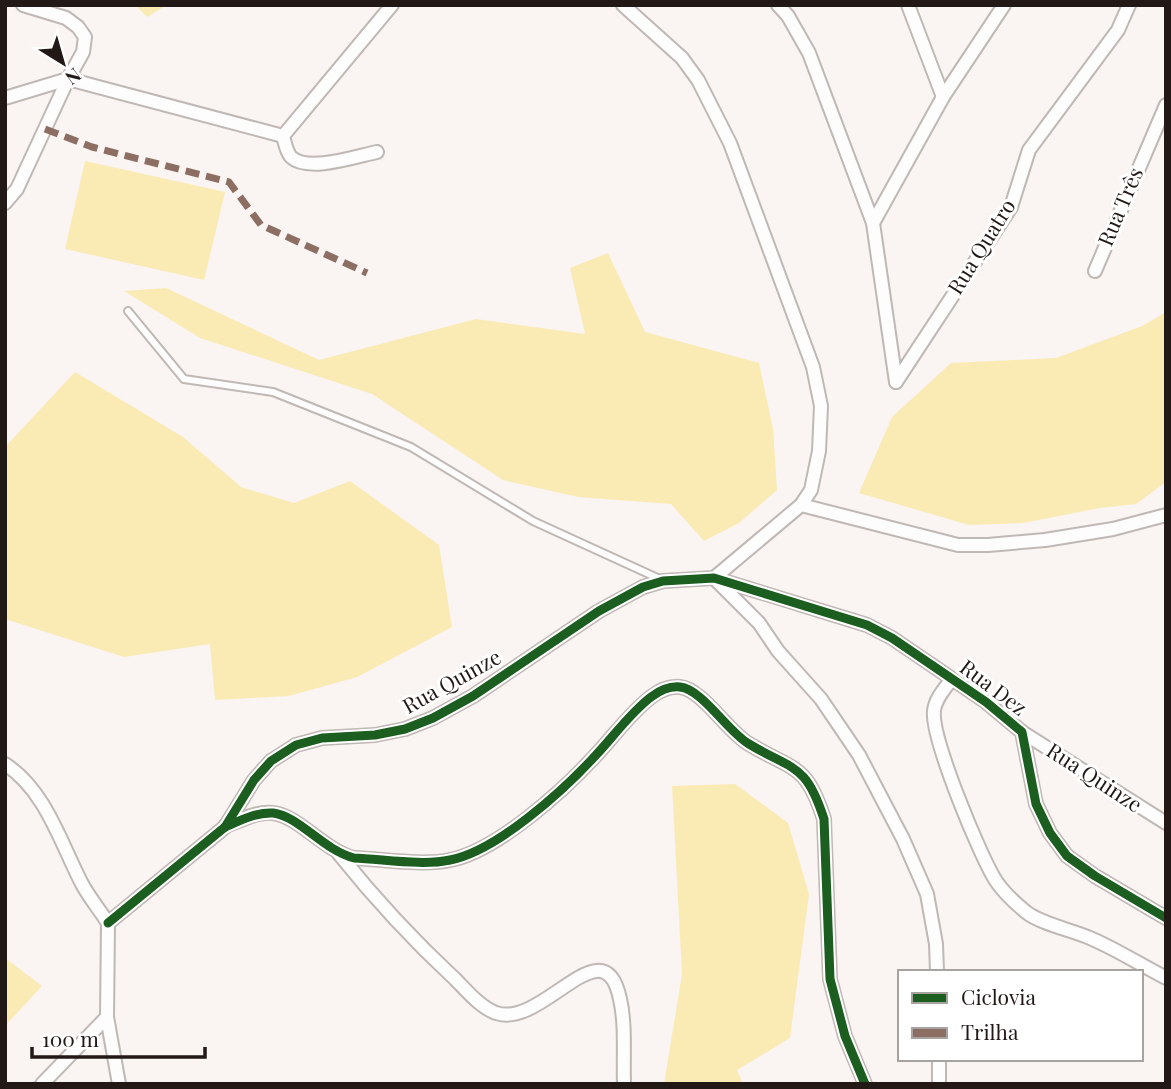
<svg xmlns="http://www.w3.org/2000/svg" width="1171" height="1089" font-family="'Playfair Display',serif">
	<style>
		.green { fill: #faebb5 }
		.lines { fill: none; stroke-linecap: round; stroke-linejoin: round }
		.lane-casing { stroke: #bfb8b5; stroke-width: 10 }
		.street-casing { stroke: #bfb8b5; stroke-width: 16 }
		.lane { stroke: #fefdfd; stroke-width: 6 }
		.street { stroke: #fefdfd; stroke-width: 12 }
		.quiet { stroke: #8d6e63; stroke-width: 7; stroke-dasharray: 14 7; stroke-linecap: butt }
		.cycleway-casing { stroke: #fff; stroke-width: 13 }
		.cycleway { stroke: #1b5e20; stroke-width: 9 }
		.labels { text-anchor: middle; stroke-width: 6; stroke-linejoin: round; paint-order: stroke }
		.street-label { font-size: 21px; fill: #221815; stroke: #fff }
	</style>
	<rect width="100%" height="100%" fill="#faf4f2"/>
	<!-- green -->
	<g class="green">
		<path d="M 135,5 L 167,5 L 147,17 Z"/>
		<path d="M 85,161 L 225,192 L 204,280 L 65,249 Z"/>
		<path d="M 608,253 L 645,332 L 759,363 L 773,429 L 777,490 L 739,523 L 704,541 L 671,504 L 578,497 L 503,480 L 372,394 L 200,338 L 124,291 L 166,288 L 319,360 L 476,319 L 585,334 L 570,268 Z"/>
		<path d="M 1166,312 L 1166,482 L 1136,504 L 1100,508 L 1023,523 L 969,525 L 859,493 L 892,417 L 951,363 L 1056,358 L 1142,326 Z"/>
		<path d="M 75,372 L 183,437 L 241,487 L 294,503 L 350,481 L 439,545 L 452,627 L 357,677 L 289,696 L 215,700 L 210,644 L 124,657 L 5,619 L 5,447 Z"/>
		<path d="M 735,784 L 788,823 L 809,894 L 790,1038 L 737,1070 L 743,1084 L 664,1084 L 682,974 L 672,786 Z"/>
		<path d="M 5,958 L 42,986 L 5,1026 Z"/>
	</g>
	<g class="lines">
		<!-- lane casing -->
		<g class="lane-casing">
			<path id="lane" d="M 128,311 L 184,379 L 273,392 L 411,447 L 533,521 L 662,580"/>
		</g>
		<!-- street casing -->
		<g class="street-casing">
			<g id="street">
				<path d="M 623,5 L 682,58 L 698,80 L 730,143 L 813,367 L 821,406 L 819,451 L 811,490 L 801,505 L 714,578"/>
				<path d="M 778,5 L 788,16 L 809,53 L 873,223 L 896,382"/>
				<path d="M 908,5 L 943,97"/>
				<path d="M 68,79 L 283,136"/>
				<path d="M 5,98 L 68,79"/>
				<path d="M 377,152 C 357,156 308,173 291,157 C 286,151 285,143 283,136 L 392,5"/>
				<path d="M 5,203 L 17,189 L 68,79 L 83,52 L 85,37 L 78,27 L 66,18 L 23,5"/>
				<path d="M 873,223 L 943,97 L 1004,5"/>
				<path d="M 1095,271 L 1166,105"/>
				<path d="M 896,382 L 1011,207 L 1029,150 L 1118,30 L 1129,5"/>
				<path d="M 801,505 L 958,545 L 988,545 L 1045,540 L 1113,529 L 1166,515"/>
				<path d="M 716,580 L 759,623 L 778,651 L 821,699 L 859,755 L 903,839 L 927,894 L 936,944 L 937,972"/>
				<path d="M 952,679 C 945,688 935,699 934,711 C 931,738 980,856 996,881 C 1004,893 1015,903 1026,912 C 1041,924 1072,930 1090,938 C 1116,949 1141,965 1166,978"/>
				<path d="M 1022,732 L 1166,823"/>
				<path d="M 5,764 C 45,790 60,841 81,882 C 88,896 99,909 108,923"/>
				<path d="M 225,826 C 240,821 257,811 273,813 C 299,816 323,850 354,858 C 383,859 422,866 450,860 C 497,851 564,790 596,755 C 614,736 630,713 651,697 C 659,691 670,686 680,687 C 702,689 728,732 749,744 C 794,771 806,763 824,819 L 830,979 L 845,1036 L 865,1084"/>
				<path d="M 339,854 C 375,899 413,940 455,979 C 467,991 480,1007 496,1013 C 543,1029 604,922 620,999 C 626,1025 623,1056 624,1084"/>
				<path d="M 108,923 L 225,827 L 254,780 L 271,761 L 296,745 L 322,738 L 375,735 L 405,729 L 433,718 L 473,696 L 599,611 L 643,587 L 663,581 L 714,578 L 867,625 L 892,638 L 986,702 L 1022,732 L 1036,804 L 1050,833 L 1067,856 L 1095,876 L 1166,918"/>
				<path d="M 108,923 L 107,1017 L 119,1084"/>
				<path d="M 42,1084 L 107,1017"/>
				<path d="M 939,1084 L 939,1059"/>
			</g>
		</g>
		<!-- lane -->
		<use href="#lane" class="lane"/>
		<!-- street -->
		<use href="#street" class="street"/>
		<!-- quiet -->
		<path class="quiet" d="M 45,129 L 92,147 L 229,182 L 261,225 L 367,273"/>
		<!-- cycleway casing -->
		<g class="cycleway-casing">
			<g id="cycleway">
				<path d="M 225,827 C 239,821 256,812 273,813 C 299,816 323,850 354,858 C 383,859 422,866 450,860 C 497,851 564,790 596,755 C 614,736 630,713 651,697 C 659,691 670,686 680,687 C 702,689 728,732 749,744 C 794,771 806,763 824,819 L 830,979 L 845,1036 L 865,1084"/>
				<path d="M 108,923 L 225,827 L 254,780 L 271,761 L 296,745 L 322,738 L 375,735 L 405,729 L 433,718 L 473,696 L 599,611 L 643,587 L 663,581 L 714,578 L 867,625 L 892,638 L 986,702 L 1022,732 L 1036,804 L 1050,833 L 1067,856 L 1095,876 L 1166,918"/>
			</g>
		</g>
		<!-- cycleway -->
		<use href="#cycleway" class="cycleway"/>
	</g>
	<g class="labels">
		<!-- street labels -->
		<g class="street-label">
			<text transform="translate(1121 207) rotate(-67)" y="7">Rua Três</text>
			<text transform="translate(982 247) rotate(-58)" y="7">Rua Quatro</text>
			<text transform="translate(452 682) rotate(-29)" y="7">Rua Quinze</text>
			<text transform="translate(993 688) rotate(37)" y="7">Rua Dez</text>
			<text transform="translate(1094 778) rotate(33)" y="7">Rua Quinze</text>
		</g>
	</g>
	<!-- border -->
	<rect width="1171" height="1089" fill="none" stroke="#221815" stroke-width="14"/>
	<!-- legend -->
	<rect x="898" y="970" width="245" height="91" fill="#ffffff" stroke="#a7a3a1" stroke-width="2"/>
	<rect x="912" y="993" width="35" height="10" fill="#1b5e20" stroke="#a7a3a1" stroke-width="2"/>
	<text x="961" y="1005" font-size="21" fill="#221815">Ciclovia</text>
	<rect x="912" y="1028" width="35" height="10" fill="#8d6e63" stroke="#a7a3a1" stroke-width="2"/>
	<text x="961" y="1040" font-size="21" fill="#221815">Trilha</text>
	<!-- north arrow -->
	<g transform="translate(63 63) rotate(143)" stroke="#ffffff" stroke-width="5" paint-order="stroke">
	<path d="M0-5L12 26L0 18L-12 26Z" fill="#221815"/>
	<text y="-10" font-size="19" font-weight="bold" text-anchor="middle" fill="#221815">N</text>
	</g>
	<!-- scale -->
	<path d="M32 1047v10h173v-10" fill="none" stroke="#221815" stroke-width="3.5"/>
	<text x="42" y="1047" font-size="21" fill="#221815" stroke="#ffffff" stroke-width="5" paint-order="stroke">100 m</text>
</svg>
